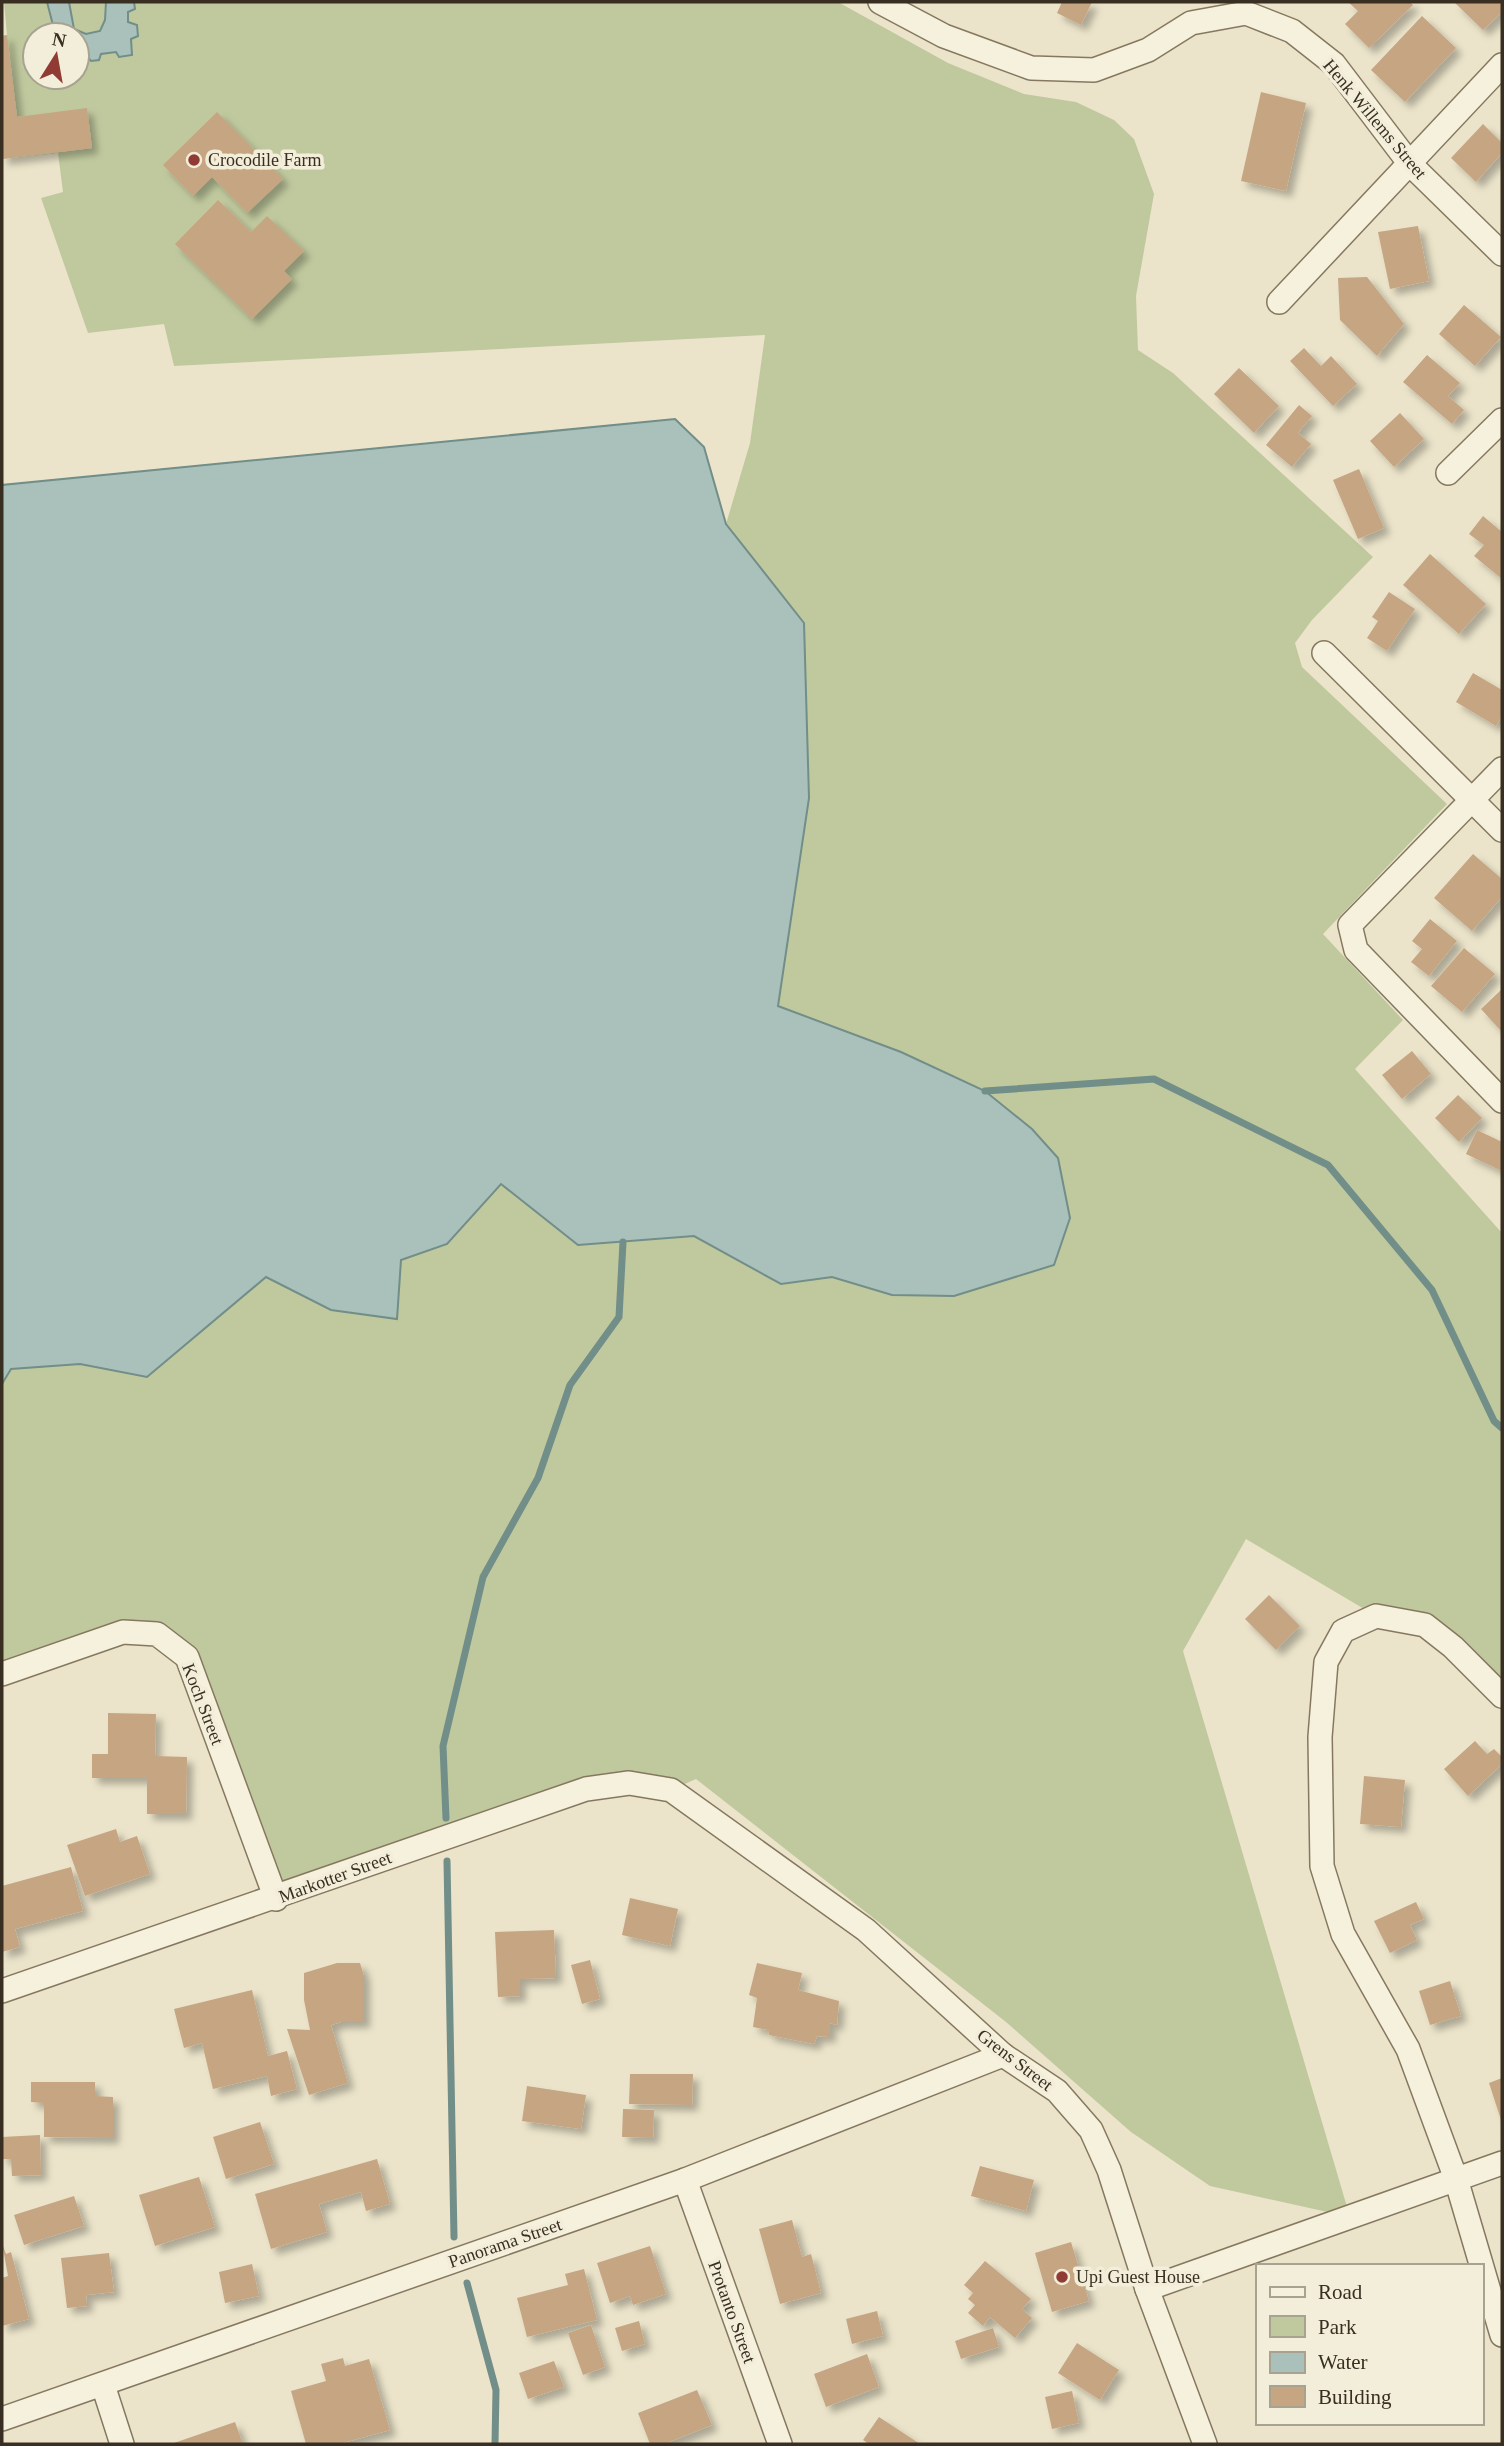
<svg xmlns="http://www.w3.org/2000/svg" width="1504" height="2446" font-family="'Times New Roman',serif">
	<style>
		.green { fill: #c0c99e; fill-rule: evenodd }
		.water { fill: #aac0bb; stroke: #718e89; stroke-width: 2 }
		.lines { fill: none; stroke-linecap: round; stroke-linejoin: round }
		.stream { stroke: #718e89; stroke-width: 7 }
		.building { fill: #c6a583; filter: url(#shadow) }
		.minor-casing { stroke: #867860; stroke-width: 26 }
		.minor { stroke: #f6f1dc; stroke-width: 23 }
		.poi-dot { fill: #903c35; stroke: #f3eed9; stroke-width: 2.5 }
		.labels { text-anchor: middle; stroke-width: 7; stroke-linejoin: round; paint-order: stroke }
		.street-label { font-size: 18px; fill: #382f22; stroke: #f3eed9 }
		.poi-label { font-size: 18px; fill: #382f22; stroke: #f3eed9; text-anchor: start }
	</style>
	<defs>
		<filter id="shadow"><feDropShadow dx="6" dy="6" stdDeviation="3.5" flood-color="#0004"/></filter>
	</defs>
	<rect width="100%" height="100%" fill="#ebe4ca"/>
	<!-- green -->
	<path class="green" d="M 4,2 L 838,2 L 948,63 L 1024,94 L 1076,102 L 1114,120 L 1134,139 L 1154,194 L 1136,296 L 1138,350 L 1173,373 L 1373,557 L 1312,620 L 1295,643 L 1302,667 L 1447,804 L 1323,934 L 1403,1020 L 1355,1069 L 1502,1233 L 1502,1696 L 1453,1647 L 1376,1616 L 1246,1539 L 1183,1651 L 1350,2217 L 1210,2186 L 1131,2132 L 1006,2022 L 696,1779 L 671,1790 L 629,1783 L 276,1899 L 187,1657 L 157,1634 L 2,1674 L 2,1384 L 11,1369 L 80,1364 L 147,1377 L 266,1277 L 331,1310 L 401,1260 L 447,1244 L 501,1184 L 578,1245 L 694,1236 L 781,1284 L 832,1277 L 892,1295 L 954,1296 L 985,1091 L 901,1052 L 778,1006 L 809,798 L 804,623 L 726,524 L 750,443 L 765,335 L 174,366 L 164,324 L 88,333 L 41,198 L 63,192 L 58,153 L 2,159 L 2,36 L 7,35 ZM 35,35 L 77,35 L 77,77 L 35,77 Z"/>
	<!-- water -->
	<g class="water">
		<path d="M 47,2 L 69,2 L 74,29 L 86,34 L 100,31 L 105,20 L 106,2 L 134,2 L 135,9 L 128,12 L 128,22 L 137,25 L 138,36 L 131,39 L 132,55 L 119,57 L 116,52 L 101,54 L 99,60 L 91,61 L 88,57 L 77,56 L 77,35 L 50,35 L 54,29 Z"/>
		<path d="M 675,419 L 704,447 L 726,524 L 804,623 L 809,798 L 778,1006 L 901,1052 L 985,1091 L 1032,1129 L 1058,1158 L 1070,1218 L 1054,1265 L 954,1296 L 892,1295 L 832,1277 L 781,1284 L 694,1236 L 578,1245 L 501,1184 L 447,1244 L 401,1260 L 397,1319 L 331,1310 L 266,1277 L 147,1377 L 80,1364 L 11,1369 L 2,1384 L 2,485 Z"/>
	</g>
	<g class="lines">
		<!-- stream -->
		<g class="stream">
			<path d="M 985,1091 L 1154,1079 L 1328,1165 L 1432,1290 L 1494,1421 L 1502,1428"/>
			<path d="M 446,1818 L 443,1746 L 483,1577 L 538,1478 L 570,1385 L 619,1317 L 623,1242"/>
			<path d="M 447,1861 L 454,2237"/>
			<path d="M 467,2283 L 496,2390 L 495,2444"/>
		</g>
	</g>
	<!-- building -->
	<g class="building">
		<path d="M 1062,2 L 1092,2 L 1081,25 L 1057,13 Z"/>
		<path d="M 1348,2 L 1410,2 L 1413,5 L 1369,48 L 1345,24 L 1358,11 Z"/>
		<path d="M 1454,2 L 1502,2 L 1502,12 L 1483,30 Z"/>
		<path d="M 1422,16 L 1456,48 L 1405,102 L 1371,70 Z"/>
		<path d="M 7,35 L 17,117 L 87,108 L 92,148 L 2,159 L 2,36 Z"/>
		<path d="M 1261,92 L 1306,103 L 1286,191 L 1241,181 Z"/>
		<path d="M 217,112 L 283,179 L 247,213 L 212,177 L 193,196 L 163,165 Z"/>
		<path d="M 1483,124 L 1502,143 L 1502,153 L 1476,182 L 1451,158 Z"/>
		<path d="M 218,200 L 251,232 L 267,216 L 304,251 L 284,271 L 292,279 L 252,319 L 175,244 Z"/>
		<path d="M 1418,226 L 1429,281 L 1390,289 L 1378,232 Z"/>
		<path d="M 1367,277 L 1404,324 L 1377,356 L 1340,320 L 1338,278 Z"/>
		<path d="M 1464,305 L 1501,337 L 1475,366 L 1439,334 Z"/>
		<path d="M 1304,348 L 1321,366 L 1331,356 L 1357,384 L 1333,406 L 1290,361 Z"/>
		<path d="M 1427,355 L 1460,383 L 1448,396 L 1464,410 L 1452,424 L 1403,382 Z"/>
		<path d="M 1239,368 L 1279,406 L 1254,433 L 1214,394 Z"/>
		<path d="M 1299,405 L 1312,416 L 1298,433 L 1311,444 L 1292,467 L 1266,445 Z"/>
		<path d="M 1400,413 L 1424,439 L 1394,467 L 1370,441 Z"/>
		<path d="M 1359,469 L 1384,528 L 1358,539 L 1333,480 Z"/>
		<path d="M 1483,516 L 1502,532 L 1502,579 L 1474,556 L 1484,545 L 1469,534 Z"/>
		<path d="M 1430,554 L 1486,604 L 1459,634 L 1403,585 Z"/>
		<path d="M 1389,592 L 1415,609 L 1387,651 L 1367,638 L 1378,621 L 1372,617 Z"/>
		<path d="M 1473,673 L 1502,690 L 1502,716 L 1496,726 L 1456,702 Z"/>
		<path d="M 1473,854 L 1502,879 L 1502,897 L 1472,931 L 1434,898 Z"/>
		<path d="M 1430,919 L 1457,941 L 1429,976 L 1411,962 L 1422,949 L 1412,941 Z"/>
		<path d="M 1464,948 L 1495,974 L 1462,1012 L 1431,986 Z"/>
		<path d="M 1502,989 L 1502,1032 L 1481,1009 Z"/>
		<path d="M 1412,1051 L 1431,1074 L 1402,1099 L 1382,1075 Z"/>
		<path d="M 1458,1095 L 1482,1118 L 1459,1142 L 1435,1118 Z"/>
		<path d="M 1477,1130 L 1502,1142 L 1502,1171 L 1466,1154 Z"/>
		<path d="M 1269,1595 L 1300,1626 L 1276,1650 L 1245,1619 Z"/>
		<path d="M 108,1713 L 156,1714 L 155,1756 L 187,1757 L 186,1814 L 147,1814 L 147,1778 L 92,1778 L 92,1754 L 108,1754 Z"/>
		<path d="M 1475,1741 L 1487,1754 L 1494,1749 L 1502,1757 L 1502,1764 L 1468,1796 L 1444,1769 Z"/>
		<path d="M 1364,1776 L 1405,1780 L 1401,1827 L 1360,1824 Z"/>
		<path d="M 116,1829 L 120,1842 L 137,1836 L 150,1874 L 85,1896 L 67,1845 Z"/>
		<path d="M 71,1867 L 83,1911 L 15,1929 L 20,1947 L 2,1952 L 2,1886 Z"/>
		<path d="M 630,1898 L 678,1909 L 670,1946 L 622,1935 Z"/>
		<path d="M 1416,1902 L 1424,1919 L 1410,1925 L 1417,1940 L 1390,1953 L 1374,1921 Z"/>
		<path d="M 554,1930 L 556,1978 L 520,1979 L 520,1996 L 498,1997 L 495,1932 Z"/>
		<path d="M 590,1960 L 600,1999 L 582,2004 L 571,1965 Z"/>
		<path d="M 337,1963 L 360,1963 L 364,1976 L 364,2022 L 341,2022 L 331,2025 L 348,2083 L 309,2095 L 287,2029 L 310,2030 L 304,2000 L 304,1973 Z"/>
		<path d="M 757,1963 L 802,1973 L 798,1990 L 839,2001 L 837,2025 L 830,2023 L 830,2037 L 817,2036 L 814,2044 L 769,2035 L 768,2030 L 753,2027 L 757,1998 L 749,1995 Z"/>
		<path d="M 1450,1981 L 1461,2016 L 1430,2025 L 1419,1991 Z"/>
		<path d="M 252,1990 L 268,2056 L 287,2051 L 297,2089 L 271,2096 L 267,2076 L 213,2089 L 202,2043 L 184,2048 L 174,2009 Z"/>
		<path d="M 630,2074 L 693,2074 L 692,2105 L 629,2104 Z"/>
		<path d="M 1502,2078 L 1502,2123 L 1489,2083 Z"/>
		<path d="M 31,2082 L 95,2082 L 95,2096 L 113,2097 L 113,2138 L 44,2137 L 44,2103 L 31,2102 Z"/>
		<path d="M 527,2086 L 586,2095 L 581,2129 L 522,2121 Z"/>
		<path d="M 623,2109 L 654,2110 L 653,2138 L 622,2137 Z"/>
		<path d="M 260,2122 L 274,2164 L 226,2179 L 213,2137 Z"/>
		<path d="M 40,2135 L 41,2175 L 12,2176 L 11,2159 L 2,2159 L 2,2137 Z"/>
		<path d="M 377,2159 L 390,2204 L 366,2211 L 361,2192 L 319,2204 L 327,2232 L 271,2249 L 255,2194 Z"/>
		<path d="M 980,2166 L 1034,2180 L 1026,2211 L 971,2196 Z"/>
		<path d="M 199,2177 L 215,2227 L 155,2246 L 139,2195 Z"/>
		<path d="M 74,2196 L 84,2226 L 24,2245 L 14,2215 Z"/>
		<path d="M 792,2220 L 802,2257 L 811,2254 L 821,2293 L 780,2304 L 759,2229 Z"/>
		<path d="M 1071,2242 L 1089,2301 L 1052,2312 L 1035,2253 Z"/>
		<path d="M 2,2243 L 6,2254 L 11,2252 L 29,2319 L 2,2326 L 2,2278 L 8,2276 Z"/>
		<path d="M 650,2246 L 666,2294 L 633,2305 L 630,2296 L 610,2303 L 597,2263 Z"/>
		<path d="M 109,2253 L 114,2292 L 86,2295 L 87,2306 L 67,2308 L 61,2258 Z"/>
		<path d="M 985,2261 L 1031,2299 L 1022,2309 L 1032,2318 L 1015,2338 L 990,2317 L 983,2326 L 968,2313 L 975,2305 L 968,2299 L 973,2293 L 964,2285 Z"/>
		<path d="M 252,2264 L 259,2296 L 225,2303 L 219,2272 Z"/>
		<path d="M 584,2269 L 597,2320 L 527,2337 L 517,2298 L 568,2285 L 565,2274 Z"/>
		<path d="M 877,2311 L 883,2336 L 852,2344 L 846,2319 Z"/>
		<path d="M 639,2321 L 645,2344 L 622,2351 L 615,2328 Z"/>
		<path d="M 591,2325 L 605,2367 L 583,2375 L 568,2333 Z"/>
		<path d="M 993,2328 L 999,2347 L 961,2359 L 955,2341 Z"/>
		<path d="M 1077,2343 L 1119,2370 L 1100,2400 L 1058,2373 Z"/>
		<path d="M 867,2354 L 879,2387 L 826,2407 L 814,2374 Z"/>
		<path d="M 343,2358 L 345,2366 L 369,2359 L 390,2430 L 339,2444 L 306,2444 L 291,2391 L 326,2381 L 321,2364 Z"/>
		<path d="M 554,2361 L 564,2387 L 528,2399 L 519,2373 Z"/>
		<path d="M 697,2390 L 712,2425 L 664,2444 L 650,2444 L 638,2413 Z"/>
		<path d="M 1072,2391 L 1079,2423 L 1052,2429 L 1045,2397 Z"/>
		<path d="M 879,2417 L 920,2444 L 869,2444 L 863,2440 Z"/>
		<path d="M 235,2422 L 243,2444 L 171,2444 Z"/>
	</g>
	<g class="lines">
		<!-- minor casing -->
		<g class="minor-casing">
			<g id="minor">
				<path d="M 880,2 L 944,36 L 1031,68 L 1094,70 L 1148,50 L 1191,23 L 1246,13 L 1292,31 L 1334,64 L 1410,164 L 1502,254"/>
				<path d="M 1279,302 L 1502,65"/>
				<path d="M 1448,473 L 1502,420"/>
				<path d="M 1324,653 L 1502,830"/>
				<path d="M 1502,769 L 1350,925 L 1356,950 L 1502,1101"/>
				<path d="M 2,1674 L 123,1632 L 157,1634 L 187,1657 L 276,1899"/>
				<path d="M 1502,1696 L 1453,1647 L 1425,1625 L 1376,1616 L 1343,1631 L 1326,1662 L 1320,1737 L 1322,1866 L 1343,1934 L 1408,2049 L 1456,2179 L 1502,2335"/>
				<path d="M 2,1991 L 586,1789 L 629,1783 L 671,1790 L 866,1930 L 1003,2055 L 1057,2091 L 1091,2130 L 1109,2170 L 1147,2289 L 1205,2444"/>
				<path d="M 685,2180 L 780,2444"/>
				<path d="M 1147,2289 L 1502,2163"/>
				<path d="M 103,2385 L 122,2444"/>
				<path d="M 2,2419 L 685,2180 L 1003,2055"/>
			</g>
		</g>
		<!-- minor -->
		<use href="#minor" class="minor"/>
	</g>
	<!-- markers -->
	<g class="poi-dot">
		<circle cx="194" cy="160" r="7"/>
		<circle cx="1062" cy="2277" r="7"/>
	</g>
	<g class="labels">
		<!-- street labels -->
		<g class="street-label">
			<text transform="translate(1375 119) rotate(50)" y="6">Henk Willems Street</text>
			<text transform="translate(203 1704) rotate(69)" y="6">Koch Street</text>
			<text transform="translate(335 1877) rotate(-20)" y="6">Markotter Street</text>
			<text transform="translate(1015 2060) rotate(37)" y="6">Grens Street</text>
			<text transform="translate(505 2243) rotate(-19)" y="6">Panorama Street</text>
			<text transform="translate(732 2312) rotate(70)" y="6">Protanto Street</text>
		</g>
		<!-- poi labels -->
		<g class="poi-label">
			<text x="208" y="166">Crocodile Farm</text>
			<text x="1076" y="2283">Upi Guest House</text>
		</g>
	</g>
	<!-- border -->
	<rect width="1504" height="2446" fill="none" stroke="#382f22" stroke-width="7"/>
	<!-- legend -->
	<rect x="1256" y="2264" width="228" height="161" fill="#f3eed9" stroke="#a8a290" stroke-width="2"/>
	<rect x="1270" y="2287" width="35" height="10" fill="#f6f1dc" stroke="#a8a290" stroke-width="2"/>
	<text x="1318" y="2299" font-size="21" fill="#382f22">Road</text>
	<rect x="1270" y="2316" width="35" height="21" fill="#c0c99e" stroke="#a8a290" stroke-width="2"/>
	<text x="1318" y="2334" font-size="21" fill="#382f22">Park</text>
	<rect x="1270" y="2352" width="35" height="21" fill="#aac0bb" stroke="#a8a290" stroke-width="2"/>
	<text x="1318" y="2369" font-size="21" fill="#382f22">Water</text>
	<rect x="1270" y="2386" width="35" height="21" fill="#c6a583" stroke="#a8a290" stroke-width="2"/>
	<text x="1318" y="2404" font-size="21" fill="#382f22">Building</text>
	<!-- north arrow -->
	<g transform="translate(56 56) rotate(11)"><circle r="33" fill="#f3eed9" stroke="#a8a290" stroke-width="2"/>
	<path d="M0-5L12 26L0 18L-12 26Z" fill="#903c35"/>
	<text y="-10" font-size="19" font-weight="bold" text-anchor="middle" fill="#382f22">N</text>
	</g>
</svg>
